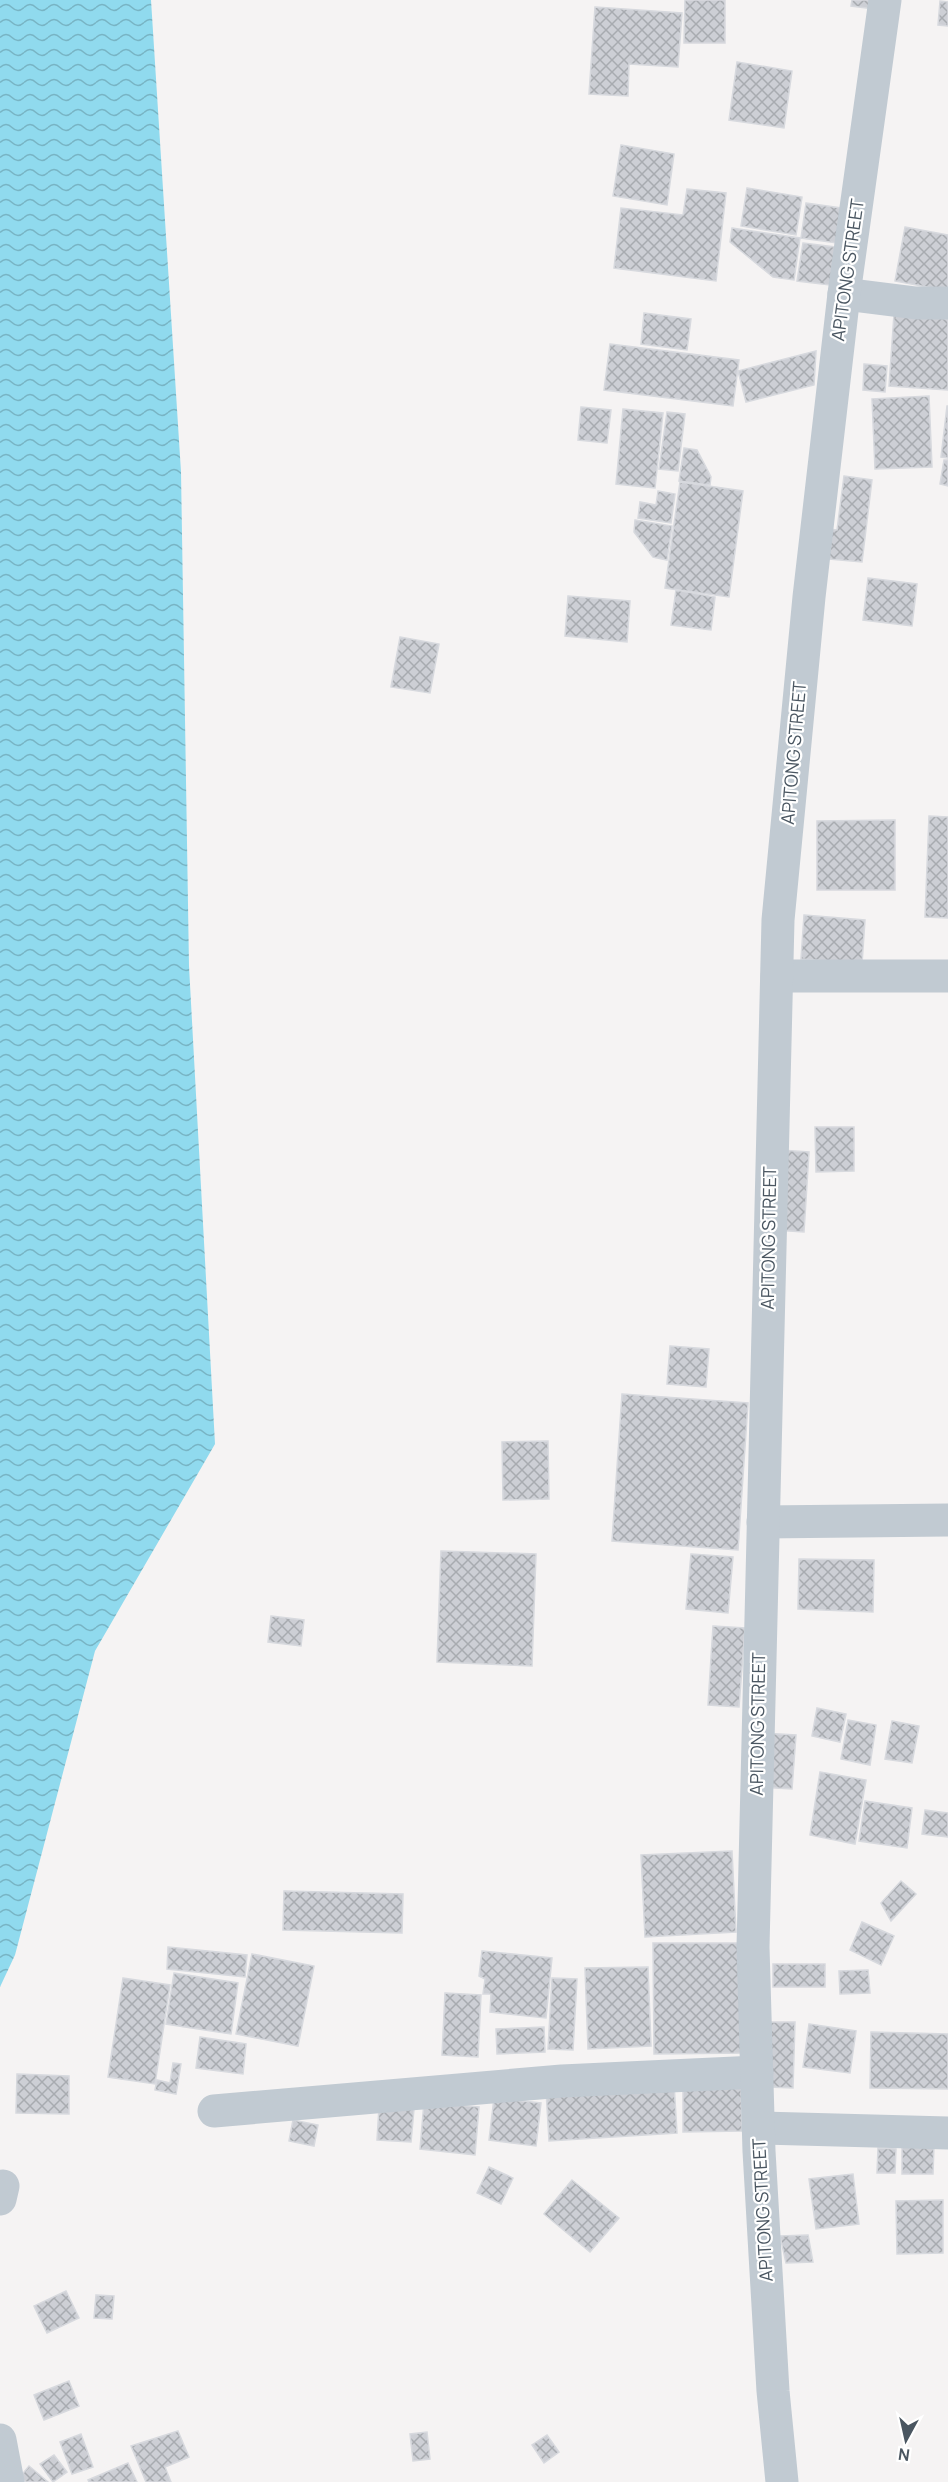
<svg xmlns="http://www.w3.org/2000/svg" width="948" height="2482" font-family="Manrope,sans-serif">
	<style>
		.water { fill: url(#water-waves) }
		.building { fill: url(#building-cross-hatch); stroke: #d7d9de; stroke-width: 1.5 }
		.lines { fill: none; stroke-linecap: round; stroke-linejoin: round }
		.minor { stroke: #c1cad2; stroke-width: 33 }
		.labels { text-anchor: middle; stroke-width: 4.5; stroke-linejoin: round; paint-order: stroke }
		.street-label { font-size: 18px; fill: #4a5661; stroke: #fff }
	</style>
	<defs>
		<pattern id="water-waves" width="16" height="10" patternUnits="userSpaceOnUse" patternTransform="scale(1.5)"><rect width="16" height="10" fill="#90daee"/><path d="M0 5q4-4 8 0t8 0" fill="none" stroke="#78b4c4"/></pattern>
		<pattern id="building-cross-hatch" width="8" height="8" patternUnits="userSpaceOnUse" patternTransform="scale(1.5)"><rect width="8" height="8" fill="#cdcfd5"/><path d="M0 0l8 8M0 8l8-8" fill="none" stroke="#a8abb0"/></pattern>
	</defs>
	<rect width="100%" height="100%" fill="#f5f3f3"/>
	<!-- water -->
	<path class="water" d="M 0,0 L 151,0 L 181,472 L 189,966 L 215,1444 L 95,1651 L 15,1955 L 0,1987 Z"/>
	<!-- building -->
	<g class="building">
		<path d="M 685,0 L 725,0 L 725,43 L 684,43 Z"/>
		<path d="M 852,0 L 875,0 L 874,9 L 851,6 Z"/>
		<path d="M 940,1 L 948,2 L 948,26 L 938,25 Z"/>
		<path d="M 595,7 L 682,13 L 678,67 L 629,64 L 628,96 L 589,94 Z"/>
		<path d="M 737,62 L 792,71 L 784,128 L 729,120 Z"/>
		<path d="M 621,145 L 674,154 L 667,205 L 613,196 Z"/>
		<path d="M 747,188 L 802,197 L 796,235 L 741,226 Z"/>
		<path d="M 687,189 L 726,193 L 716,281 L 614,268 L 621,208 L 683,215 Z"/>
		<path d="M 806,203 L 841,208 L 837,243 L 801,238 Z"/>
		<path d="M 905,227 L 948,235 L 948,291 L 895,281 Z"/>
		<path d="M 732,228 L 800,238 L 794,280 L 773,277 L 730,242 Z"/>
		<path d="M 803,243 L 835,247 L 830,285 L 797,281 Z"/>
		<path d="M 644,313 L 691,319 L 687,350 L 641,344 Z"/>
		<path d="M 894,314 L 948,319 L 948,390 L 889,386 Z"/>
		<path d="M 610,344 L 739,360 L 733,406 L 604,390 Z"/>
		<path d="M 816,351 L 814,385 L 746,402 L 738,371 Z"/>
		<path d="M 864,364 L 887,366 L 885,392 L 863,390 Z"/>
		<path d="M 929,396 L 932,467 L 875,469 L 872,399 Z"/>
		<path d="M 947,406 L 948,406 L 948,458 L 941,457 Z"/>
		<path d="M 581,407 L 611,410 L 607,443 L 578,440 Z"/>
		<path d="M 623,409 L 663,413 L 655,488 L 616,484 Z"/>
		<path d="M 667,412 L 685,414 L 678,471 L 659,469 Z"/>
		<path d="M 684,448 L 697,450 L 711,477 L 710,485 L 679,481 Z"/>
		<path d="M 944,460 L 948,460 L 948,486 L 940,484 Z"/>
		<path d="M 844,476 L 872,480 L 862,562 L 818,558 L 821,528 L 837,530 Z"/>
		<path d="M 680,482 L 743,491 L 729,597 L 665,588 Z"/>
		<path d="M 658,491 L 675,494 L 671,523 L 638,518 L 640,502 L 656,505 Z"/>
		<path d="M 635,520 L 672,526 L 667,560 L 653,557 L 634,532 Z"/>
		<path d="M 868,578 L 917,584 L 912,626 L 863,620 Z"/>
		<path d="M 676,590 L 715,597 L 711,630 L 671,625 Z"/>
		<path d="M 568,596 L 630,601 L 627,642 L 565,636 Z"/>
		<path d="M 400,637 L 439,644 L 430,693 L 391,687 Z"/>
		<path d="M 929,816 L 948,817 L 948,918 L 925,917 Z"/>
		<path d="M 895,820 L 895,890 L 817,890 L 817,821 Z"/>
		<path d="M 804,915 L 865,920 L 862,964 L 801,959 Z"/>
		<path d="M 815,1127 L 854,1127 L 854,1171 L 816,1172 Z"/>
		<path d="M 780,1150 L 809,1152 L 804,1232 L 774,1230 Z"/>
		<path d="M 670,1346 L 709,1349 L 706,1387 L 667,1384 Z"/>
		<path d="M 622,1394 L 748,1403 L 738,1550 L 612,1541 Z"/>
		<path d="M 548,1441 L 549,1499 L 503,1500 L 502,1442 Z"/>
		<path d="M 441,1551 L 536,1554 L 532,1666 L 437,1662 Z"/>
		<path d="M 691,1554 L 733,1557 L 728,1613 L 686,1609 Z"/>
		<path d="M 799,1559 L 874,1560 L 873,1612 L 798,1609 Z"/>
		<path d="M 271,1616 L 304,1620 L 301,1646 L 268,1642 Z"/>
		<path d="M 713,1626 L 745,1628 L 739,1707 L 708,1705 Z"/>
		<path d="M 817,1708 L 846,1714 L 840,1742 L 812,1736 Z"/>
		<path d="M 848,1720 L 876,1725 L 870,1765 L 841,1759 Z"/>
		<path d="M 892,1721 L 919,1726 L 912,1763 L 885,1759 Z"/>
		<path d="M 762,1733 L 796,1735 L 792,1789 L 759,1787 Z"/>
		<path d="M 820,1772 L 866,1780 L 855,1844 L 810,1835 Z"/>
		<path d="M 865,1801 L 912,1808 L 907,1848 L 859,1841 Z"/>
		<path d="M 925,1810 L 948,1813 L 948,1837 L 922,1834 Z"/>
		<path d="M 732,1851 L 736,1932 L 645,1937 L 641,1855 Z"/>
		<path d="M 901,1881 L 916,1894 L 891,1921 L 881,1903 Z"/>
		<path d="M 284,1891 L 403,1894 L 402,1933 L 283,1930 Z"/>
		<path d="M 862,1922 L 894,1936 L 881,1965 L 850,1950 Z"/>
		<path d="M 653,1943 L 743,1943 L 745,2053 L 654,2054 Z"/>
		<path d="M 168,1947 L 247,1955 L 245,1977 L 167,1969 Z"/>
		<path d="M 482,1951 L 552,1958 L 546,2018 L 490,2012 L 491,1994 L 483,1994 L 485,1979 L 479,1976 Z"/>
		<path d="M 252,1954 L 314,1966 L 298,2046 L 236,2034 Z"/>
		<rect x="773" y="1964" width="52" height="23"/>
		<path d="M 648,1967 L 651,2046 L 588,2049 L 585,1968 Z"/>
		<path d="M 868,1970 L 870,1993 L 840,1994 L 839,1971 Z"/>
		<path d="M 174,1973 L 238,1983 L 231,2034 L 166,2024 Z"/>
		<path d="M 123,1978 L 170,1985 L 155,2084 L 108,2077 Z"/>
		<path d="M 552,1978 L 577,1979 L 573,2050 L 548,2049 Z"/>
		<path d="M 445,1993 L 481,1995 L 478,2057 L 442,2055 Z"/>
		<path d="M 770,2022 L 795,2022 L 793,2088 L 769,2087 Z"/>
		<path d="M 809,2024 L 856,2031 L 850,2073 L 803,2067 Z"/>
		<path d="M 544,2027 L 545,2052 L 497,2054 L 496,2029 Z"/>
		<path d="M 871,2032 L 948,2034 L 948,2089 L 870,2088 Z"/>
		<path d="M 200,2037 L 246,2044 L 243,2074 L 196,2068 Z"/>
		<path d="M 173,2063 L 181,2064 L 176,2094 L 155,2090 L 157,2080 L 170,2083 Z"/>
		<path d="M 17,2074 L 69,2076 L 69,2114 L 16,2113 Z"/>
		<path d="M 741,2080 L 742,2131 L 683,2132 L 683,2081 Z"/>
		<path d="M 674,2083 L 677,2133 L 549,2141 L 546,2090 Z"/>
		<path d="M 494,2098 L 541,2103 L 536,2146 L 489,2140 Z"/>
		<path d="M 424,2102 L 479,2107 L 475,2155 L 420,2149 Z"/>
		<path d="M 379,2107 L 414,2109 L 411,2142 L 377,2140 Z"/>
		<path d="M 293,2120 L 318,2125 L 314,2146 L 289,2141 Z"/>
		<path d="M 902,2145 L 934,2145 L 933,2174 L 902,2174 Z"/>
		<path d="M 878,2148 L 896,2149 L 895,2173 L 877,2173 Z"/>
		<path d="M 489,2167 L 513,2178 L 501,2204 L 477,2193 Z"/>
		<path d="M 853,2174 L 859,2224 L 816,2229 L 809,2179 Z"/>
		<path d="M 572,2180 L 619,2218 L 590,2252 L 544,2214 Z"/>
		<path d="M 943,2200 L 943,2253 L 897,2254 L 896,2201 Z"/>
		<path d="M 808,2235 L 813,2262 L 786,2263 L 780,2236 Z"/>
		<path d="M 66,2291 L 79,2318 L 47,2333 L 34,2306 Z"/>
		<path d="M 96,2295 L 114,2296 L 112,2319 L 94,2318 Z"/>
		<path d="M 69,2381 L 79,2406 L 44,2420 L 34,2395 Z"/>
		<path d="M 178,2431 L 189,2457 L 165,2467 L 171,2482 L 146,2482 L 131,2446 Z"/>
		<path d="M 427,2432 L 430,2459 L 413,2461 L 410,2434 Z"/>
		<path d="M 81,2434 L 93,2467 L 72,2474 L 60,2442 Z"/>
		<path d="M 547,2435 L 559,2452 L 544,2463 L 532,2445 Z"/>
		<path d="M 54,2455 L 67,2472 L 53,2482 L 40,2464 Z"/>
		<path d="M 128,2463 L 137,2482 L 89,2482 L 88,2480 Z"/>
		<path d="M 29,2466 L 48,2482 L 26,2482 L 20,2477 Z"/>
	</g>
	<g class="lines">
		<!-- minor -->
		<g class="minor">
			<path d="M 844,294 L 916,303 L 948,303"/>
			<path d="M 777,976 L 948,976"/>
			<path d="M 763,1522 L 948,1520"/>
			<path d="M 214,2111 L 562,2081 L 757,2072"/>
			<path d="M 758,2128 L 948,2133"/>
			<path d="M 0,2199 L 3,2186"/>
			<path d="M 0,2440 L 8,2482"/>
			<path d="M 782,2482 L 773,2391 L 759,2151 L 753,1947 L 778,920 L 809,597 L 844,294 L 885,0"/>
		</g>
	</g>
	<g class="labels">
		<!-- street labels -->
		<g class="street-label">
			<text transform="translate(848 270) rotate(-82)" y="6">APITONG STREET</text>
			<text transform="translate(794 753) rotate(-85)" y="6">APITONG STREET</text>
			<text transform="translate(769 1238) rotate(-89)" y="6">APITONG STREET</text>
			<text transform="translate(758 1724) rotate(-89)" y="6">APITONG STREET</text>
			<text transform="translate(763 2210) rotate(-93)" y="6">APITONG STREET</text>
		</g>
	</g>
	<!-- north arrow -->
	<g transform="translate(906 2440) rotate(188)" stroke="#ffffff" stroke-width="4.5" paint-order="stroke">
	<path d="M0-4.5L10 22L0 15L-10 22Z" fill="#4a5661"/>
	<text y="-9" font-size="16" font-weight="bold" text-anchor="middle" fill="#4a5661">N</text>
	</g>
</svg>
